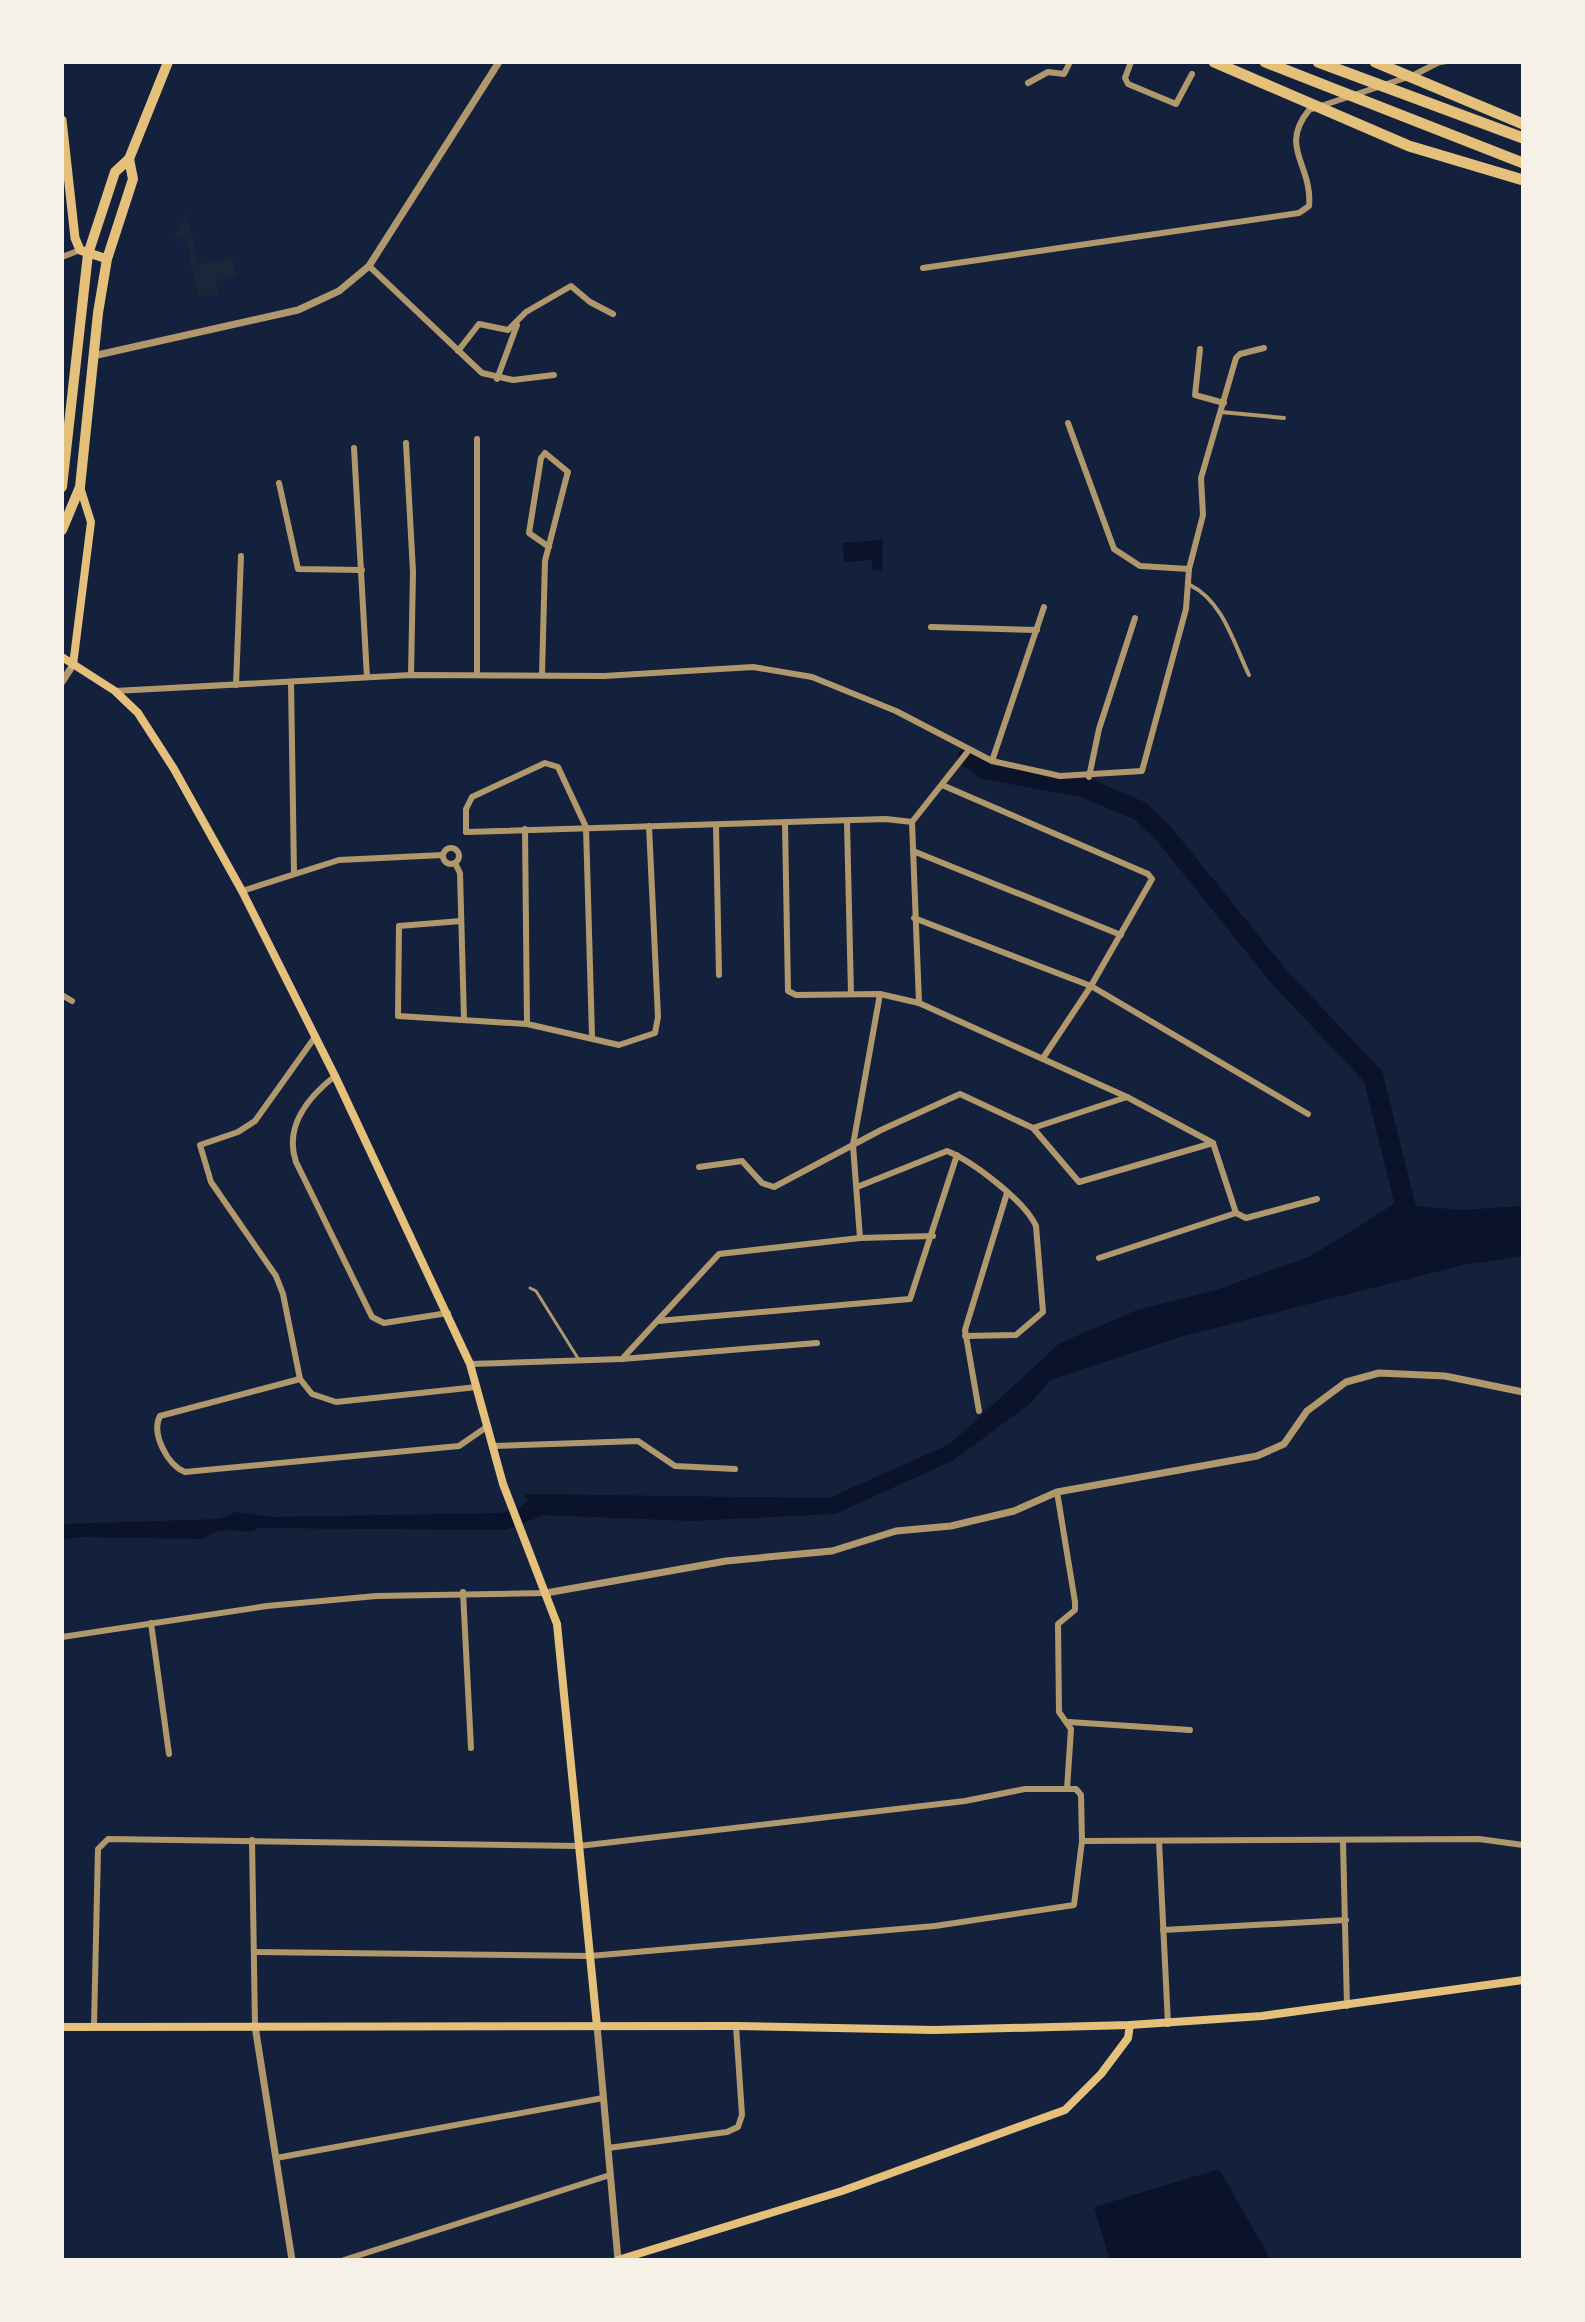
<svg xmlns="http://www.w3.org/2000/svg" width="1585" height="2322" font-family="'Work Sans',sans-serif">
	<style>
		.green { fill: #1d2539 }
		.water { fill: #0b132b }
		.lines { fill: none; stroke-linecap: round; stroke-linejoin: round }
		.river { stroke: #0b132b; stroke-width: 20 }
		.service { stroke: #b1986c; stroke-width: 3 }
		.pedestrian { stroke: #b1986c; stroke-width: 4 }
		.minor { stroke: #b1986c; stroke-width: 6 }
		.tertiary { stroke: #b1986c; stroke-width: 7 }
		.secondary { stroke: #e5c07b; stroke-width: 8 }
		.primary { stroke: #e5c07b; stroke-width: 9 }
		.trunk { stroke: #e5c07b; stroke-width: 10 }
		.motorway { stroke: #e5c07b; stroke-width: 11 }
	</style>
	<rect width="100%" height="100%" fill="#14213d"/>
	<!-- green -->
	<path class="green" d="M 187,215 L 198,264 L 231,259 L 237,274 L 216,281 L 218,296 L 198,295 L 187,242 L 174,236 Z"/>
	<!-- water -->
	<g class="water">
		<path d="M 883,540 L 882,570 L 873,571 L 872,560 L 844,562 L 843,543 Z"/>
		<path d="M 1394,1204 L 1460,1210 L 1523,1206 L 1523,1256 L 1463,1265 L 1183,1336 L 1050,1380 L 1031,1403 L 954,1460 L 835,1514 L 691,1521 L 544,1515 L 506,1530 L 258,1528 L 252,1532 C 232,1531 220,1526 203,1539 L 79,1537 L 62,1540 L 62,1524 L 220,1519 L 236,1512 L 273,1517 L 499,1513 L 521,1507 L 528,1500 L 525,1494 L 829,1498 L 950,1444 L 1060,1343 L 1137,1310 L 1216,1290 L 1311,1256 Z"/>
		<path d="M 1219,2169 L 1271,2260 L 1110,2260 L 1094,2207 Z"/>
	</g>
	<g class="lines">
		<!-- river -->
		<path class="river" d="M 968,757 L 985,769 L 1086,788 L 1140,811 L 1164,834 L 1280,978 L 1373,1076 L 1412,1232"/>
		<!-- service -->
		<g class="service">
			<path d="M 1438,64 L 1450,62"/>
			<path d="M 530,1288 L 536,1291 L 579,1360"/>
		</g>
		<!-- pedestrian -->
		<g class="pedestrian">
			<path d="M 1221,412 L 1284,418"/>
			<path d="M 1190,585 C 1223,601 1234,644 1249,675"/>
		</g>
		<!-- minor -->
		<g class="minor">
			<path d="M 1131,62 L 1125,78 L 1128,84 L 1176,104 L 1192,74"/>
			<path d="M 1028,83 L 1048,72 L 1064,74 L 1070,62"/>
			<path d="M 62,257 L 80,250"/>
			<path d="M 369,266 L 482,373 L 513,380 L 554,375"/>
			<path d="M 923,268 L 1299,213 L 1309,206 C 1313,165 1278,148 1309,110 L 1414,75 L 1439,62"/>
			<path d="M 1200,349 L 1195,395 L 1224,403"/>
			<path d="M 458,351 L 479,324 L 508,330 L 526,312 L 571,286 L 590,302 L 613,314"/>
			<path d="M 497,379 L 517,325"/>
			<path d="M 1068,423 L 1114,549 L 1140,566 L 1189,569"/>
			<path d="M 406,443 L 413,572 L 411,675"/>
			<path d="M 354,448 L 367,677"/>
			<path d="M 279,483 L 298,569 L 362,570"/>
			<path d="M 931,627 L 1037,630"/>
			<path d="M 477,675 L 477,439"/>
			<path d="M 542,675 L 545,561 L 567,475 L 568,472 L 545,453 L 541,458 L 529,533 L 549,547"/>
			<path d="M 291,682 L 294,873"/>
			<path d="M 236,685 L 241,556"/>
			<path d="M 115,691 L 411,675 L 604,676 L 753,667 L 812,677 L 896,711 L 992,761 L 1060,776 L 1142,771 L 1186,609 L 1189,569 L 1203,515 L 1201,478 L 1236,358 L 1240,354 L 1264,348"/>
			<path d="M 992,761 L 1044,607"/>
			<path d="M 1089,777 L 1099,729 L 1135,618"/>
			<path d="M 942,785 L 1148,874 L 1152,879 L 1091,986 L 1043,1058"/>
			<path d="M 847,823 L 851,994"/>
			<path d="M 785,824 L 788,991 L 796,995 L 880,994 L 919,1003 L 1127,1097 L 1213,1143 L 1236,1213"/>
			<path d="M 716,825 L 719,975"/>
			<path d="M 525,829 L 527,1024"/>
			<path d="M 466,832 L 886,819 L 912,822"/>
			<path d="M 466,832 L 466,809 L 472,797 L 545,763 L 558,767 L 586,827 L 592,1036"/>
			<circle cx="451" cy="856" r="8"/>
			<path d="M 913,851 L 1121,935"/>
			<path d="M 455,863 L 460,873 L 464,1019"/>
			<path d="M 242,891 L 339,860 L 443,855"/>
			<path d="M 914,918 L 1091,986 L 1308,1114"/>
			<path d="M 461,921 L 399,926 L 398,1016 L 527,1024 L 619,1045 L 655,1033 L 658,1017 L 649,826"/>
			<path d="M 62,995 L 72,1001"/>
			<path d="M 919,1003 L 912,822 L 969,750"/>
			<path d="M 315,1037 L 255,1121 L 238,1132 L 200,1145 L 211,1182 L 276,1276 L 283,1294 L 300,1379 L 312,1394 L 336,1402 L 477,1387"/>
			<path d="M 335,1076 C 308,1097 284,1127 296,1162 L 372,1317 L 384,1323 L 448,1313"/>
			<path d="M 1033,1128 L 1127,1097"/>
			<path d="M 699,1167 L 742,1161 L 762,1183 L 774,1187 L 881,1130 L 960,1094 L 1033,1128 L 1079,1182 L 1213,1143"/>
			<path d="M 857,1187 L 947,1151 C 972,1161 1025,1201 1036,1226 L 1043,1312 L 1016,1335 L 965,1336"/>
			<path d="M 1236,1213 L 1246,1218 L 1317,1199"/>
			<path d="M 860,1238 L 853,1145 L 880,994"/>
			<path d="M 1099,1258 L 1236,1213"/>
			<path d="M 658,1321 L 910,1299 L 957,1155"/>
			<path d="M 622,1359 L 719,1254 L 860,1238 L 933,1236"/>
			<path d="M 470,1364 L 622,1359 L 817,1343"/>
			<path d="M 300,1379 L 160,1416 C 151,1433 167,1465 185,1472 L 459,1446 L 488,1426"/>
			<path d="M 979,1411 L 965,1330 L 1007,1193"/>
			<path d="M 493,1446 L 638,1441 L 675,1466 L 735,1469"/>
			<path d="M 1057,1492 L 1075,1602 L 1075,1610 L 1058,1624 L 1059,1712 L 1071,1729 L 1067,1789"/>
			<path d="M 463,1592 L 471,1748"/>
			<path d="M 151,1623 L 169,1754"/>
			<path d="M 62,1637 L 267,1606 L 376,1596 L 546,1593"/>
			<path d="M 1069,1722 L 1190,1730"/>
			<path d="M 252,1840 L 255,2026"/>
			<path d="M 1082,1841 L 1479,1839 L 1523,1845"/>
			<path d="M 1159,1841 L 1168,2024"/>
			<path d="M 1343,1842 L 1347,2006"/>
			<path d="M 1163,1930 L 1346,1920"/>
			<path d="M 94,2026 L 98,1849 L 108,1839 L 579,1846 L 965,1801 L 1025,1789 L 1076,1789 L 1081,1795 L 1082,1841 L 1074,1905 L 935,1926 L 590,1956 L 254,1952"/>
			<path d="M 608,2148 L 727,2132 L 738,2127 L 742,2115 L 736,2026"/>
			<path d="M 276,2158 L 603,2098"/>
			<path d="M 344,2260 L 610,2175"/>
		</g>
		<!-- tertiary -->
		<g class="tertiary">
			<path d="M 93,356 L 298,310 L 339,291 L 369,266 L 499,62"/>
			<path d="M 62,682 L 73,665"/>
			<path d="M 546,1593 L 726,1561 L 832,1551 L 896,1531 L 951,1526 L 1014,1511 L 1057,1492 L 1257,1456 L 1284,1444 L 1307,1411 L 1346,1382 L 1379,1373 L 1445,1376 L 1523,1392"/>
			<path d="M 255,2026 L 292,2260"/>
			<path d="M 597,2026 L 618,2260"/>
		</g>
		<!-- secondary -->
		<g class="secondary">
			<path d="M 62,657 L 115,691 L 138,713 L 174,769 L 242,891 L 335,1076 L 470,1364 L 503,1484 L 557,1624 L 597,2026"/>
			<path d="M 73,665 L 91,522 L 80,487"/>
			<path d="M 62,2027 L 736,2026 L 934,2030 L 1130,2025 L 1262,2016 L 1523,1980"/>
			<path d="M 618,2260 L 842,2191 L 1065,2110 L 1101,2074 L 1128,2038 L 1130,2025"/>
		</g>
		<!-- primary -->
		<path class="primary" d="M 62,120 L 75,238 L 80,250 L 107,259"/>
		<!-- trunk -->
		<g class="trunk">
			<path d="M 62,487 L 88,254 L 115,172 L 129,159 L 168,62"/>
			<path d="M 62,530 L 80,487 L 98,313 L 107,259 L 133,179 L 129,159"/>
		</g>
		<!-- motorway -->
		<g class="motorway">
			<path d="M 1214,62 L 1409,146 L 1523,180"/>
			<path d="M 1265,62 L 1523,163"/>
			<path d="M 1318,62 L 1523,138"/>
			<path d="M 1375,62 L 1523,124"/>
		</g>
	</g>
	<!-- border -->
	<rect width="1585" height="2322" fill="none" stroke="#f6f1e7" stroke-width="128"/>
</svg>
